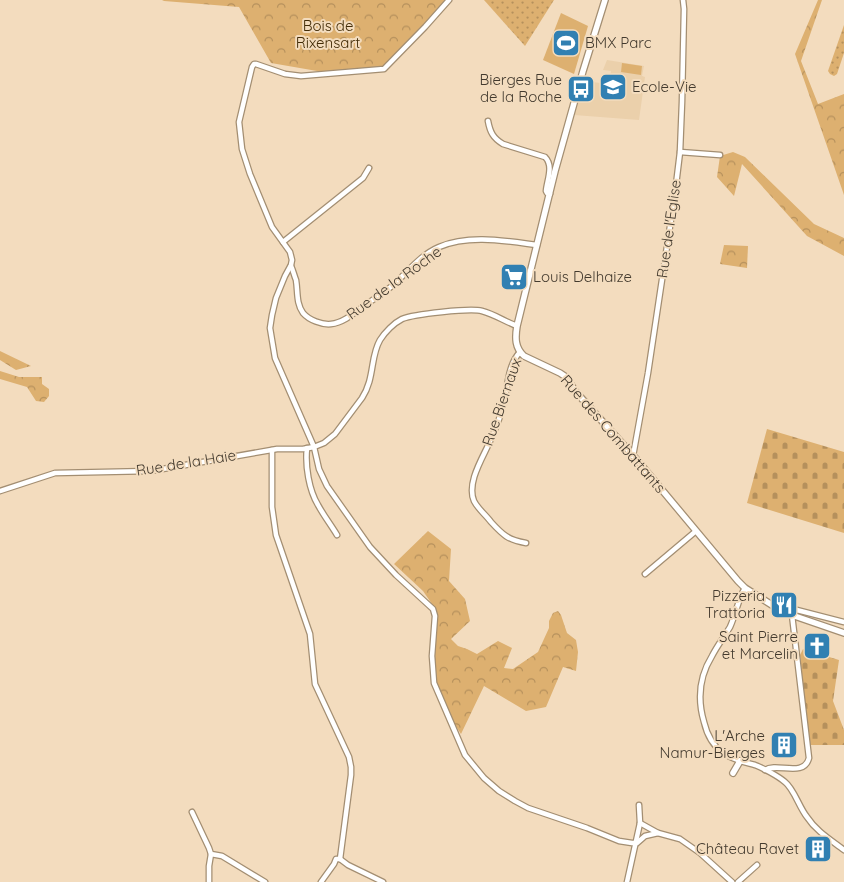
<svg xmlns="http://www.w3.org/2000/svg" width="844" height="882" font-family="Quicksand,sans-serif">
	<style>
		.built { fill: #ebd0ab }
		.grass { fill: url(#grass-dots) }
		.forest { fill: url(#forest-crowns) }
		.cemetery { fill: url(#cemetery-stones) }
		.garden { fill: #ddb070 }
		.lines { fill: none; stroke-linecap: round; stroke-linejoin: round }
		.street-casing { stroke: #a38e72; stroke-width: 7 }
		.secondary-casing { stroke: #a38e72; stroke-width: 8 }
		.street { stroke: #fff; stroke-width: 4.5 }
		.secondary { stroke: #fff; stroke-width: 5.5 }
		.labels { text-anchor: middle; stroke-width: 4; stroke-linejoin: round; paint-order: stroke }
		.park-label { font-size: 15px; fill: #422b06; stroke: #f3dcbe }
		.poi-label { font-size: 15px; fill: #433a2e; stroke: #f3dcbe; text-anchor: end }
		.street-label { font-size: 15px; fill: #433a2e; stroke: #f3dcbe }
	</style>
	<defs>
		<pattern id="grass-dots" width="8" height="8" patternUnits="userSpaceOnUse" patternTransform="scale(1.25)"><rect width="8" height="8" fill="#ddb070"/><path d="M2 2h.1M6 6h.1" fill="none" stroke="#b5905c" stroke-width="1.8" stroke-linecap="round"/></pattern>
		<pattern id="forest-crowns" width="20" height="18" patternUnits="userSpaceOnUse" patternTransform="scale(1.25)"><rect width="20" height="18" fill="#ddb070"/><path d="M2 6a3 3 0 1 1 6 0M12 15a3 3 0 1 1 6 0" fill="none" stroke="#b5905c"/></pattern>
		<pattern id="cemetery-stones" width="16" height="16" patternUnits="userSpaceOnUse" patternTransform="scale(1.25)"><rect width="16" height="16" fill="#ddb070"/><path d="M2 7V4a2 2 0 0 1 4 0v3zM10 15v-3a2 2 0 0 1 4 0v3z" fill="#b5905c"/></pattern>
	</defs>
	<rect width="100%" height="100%" fill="#f3dcbe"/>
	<!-- built -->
	<path class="built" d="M 607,60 L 644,66 L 642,76 L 645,77 L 639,120 L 574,115 L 584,81 L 609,84 L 611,71 L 603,70 Z"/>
	<!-- grass -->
	<g class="grass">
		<path d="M 484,0 L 554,0 L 525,46 Z"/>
		<path d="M 844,25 L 844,53 L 837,74 L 834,76 L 830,74 L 828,71 Z"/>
	</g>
	<!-- forest -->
	<g class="forest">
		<path d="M 162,0 L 447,0 L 381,71 L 317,71 L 271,63 L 239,7 L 164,1 Z"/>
		<path d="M 818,0 L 822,0 L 801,61 L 818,104 L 844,94 L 844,195 L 795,54 Z"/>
		<path d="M 733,152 L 745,157 L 814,224 L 844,238 L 844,256 L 807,236 L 742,164 L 734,196 L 717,177 L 720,156 Z"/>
		<path d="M 724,245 L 748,246 L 747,268 L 720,264 Z"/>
		<path d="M 0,351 L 31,366 L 16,370 L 0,360 Z"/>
		<path d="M 0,371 L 19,377 L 42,377 L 42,384 L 49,389 L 49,396 L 44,402 L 36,401 L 27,387 L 0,379 Z"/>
		<path d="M 428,531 L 451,549 L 449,581 L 465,599 L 470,621 L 451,639 L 458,646 L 467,649 L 477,654 L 498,641 L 512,648 L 504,668 L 513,669 L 538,652 L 549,628 L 549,621 L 553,613 L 558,611 L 561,615 L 567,633 L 576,640 L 578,652 L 576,671 L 563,667 L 546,707 L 526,711 L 484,686 L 461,734 L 444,708 L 436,685 L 432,654 L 434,607 L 423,591 L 394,564 Z"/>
	</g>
	<!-- cemetery -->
	<g class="cemetery">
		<path d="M 767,429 L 844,452 L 844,533 L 747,503 Z"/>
		<path d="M 803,649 L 839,660 L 833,701 L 844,730 L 844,745 L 809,745 L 800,655 Z"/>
	</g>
	<!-- garden -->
	<g class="garden">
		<path d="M 561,13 L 588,26 L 574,74 L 543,60 Z"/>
		<path d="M 622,63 L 642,66 L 641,75 L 621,72 Z"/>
	</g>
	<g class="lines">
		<!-- street casing -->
		<g class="street-casing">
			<g id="street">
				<path d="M 449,0 L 425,27 L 384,69 L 301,76 L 285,74 L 256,64 L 254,64 L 252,67 L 239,122 L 242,149 L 250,174 L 272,227 L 290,252 L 292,260 L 291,265 L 285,276 L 276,298 L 272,315 L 270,328 L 275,358 L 314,447 L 319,469 L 327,486 L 370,547 L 396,575 L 433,609 L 435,616 L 432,656 L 434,683 L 465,755 L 484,778 L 499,791 L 515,801 L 528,808 L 587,828 L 619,841 L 632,843 L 637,843 L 645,836 L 658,833 L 680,839 L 700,853 L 732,882"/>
				<path d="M 488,121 C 490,132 493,138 503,144 L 545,157 C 554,166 547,180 546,191 L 547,193 L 550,194"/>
				<path d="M 680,152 L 720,155"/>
				<path d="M 283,242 L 363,178 L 369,168"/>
				<path d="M 291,266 C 293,270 294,275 296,280 C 298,292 296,303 303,313 C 309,320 322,325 331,324 C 342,323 352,315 361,308 C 371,301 382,294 392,286 C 407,273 420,255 439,247 C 469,234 506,241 537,245"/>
				<path d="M 520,352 C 506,367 508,392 502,410 C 499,420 495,430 491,439 C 484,456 466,482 474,501 C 478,509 486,515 491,522 C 503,535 508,540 526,543"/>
				<path d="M 307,448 C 305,466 309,490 318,505 C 324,516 331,525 337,535"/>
				<path d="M 272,450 L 272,507 L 276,535 L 310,634 L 315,684 L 349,757 L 351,767 L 351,775 L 340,859"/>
				<path d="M 633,456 L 648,373 L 675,193 L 680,152 L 682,102 L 684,9 L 683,0"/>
				<path d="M 0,491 L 55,473 L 151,471 L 277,449 L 303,449 L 314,447 L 324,443 L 335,434 L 362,398 C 375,378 370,357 380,340 C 385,332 394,323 402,319 C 414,314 470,308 482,311 C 494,314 506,322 517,326"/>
				<path d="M 645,574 L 696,531"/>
				<path d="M 745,588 C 738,599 736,614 730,627 C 724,637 717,646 712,656 C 699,677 697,698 704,722 C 707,735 712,745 723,753 C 733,760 744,762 755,765 C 763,768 778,776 785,782 C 794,789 799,807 807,817 C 816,831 831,840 844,850"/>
				<path d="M 783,612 L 789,608 L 844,622"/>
				<path d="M 765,770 C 777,762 804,778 809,758 L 792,615"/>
				<path d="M 192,812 L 209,848 L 211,854 L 222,856 L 265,882"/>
				<path d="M 640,823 L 658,833"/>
				<path d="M 340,859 L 348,865 L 383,882"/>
				<path d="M 209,882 L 209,866 L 211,854"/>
				<path d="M 321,882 L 334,864 L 336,859 L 340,859"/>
				<path d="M 627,882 L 640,823 L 639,805"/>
				<path d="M 738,882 L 757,865"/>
			</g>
		</g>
		<!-- secondary casing -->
		<g class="secondary-casing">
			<g id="secondary">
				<path d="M 605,0 L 583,71 L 555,171 L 517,326 C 515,338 515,348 524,356 L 560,373 L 566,377 L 575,391 L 637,460 L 738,581 L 745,588 L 783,612 L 844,633"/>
				<path d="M 733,773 L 740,761"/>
			</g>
		</g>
		<!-- street -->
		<use href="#street" class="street"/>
		<!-- secondary -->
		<use href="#secondary" class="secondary"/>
	</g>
	<!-- icons -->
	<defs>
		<g id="stadium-square" transform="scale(1.4375)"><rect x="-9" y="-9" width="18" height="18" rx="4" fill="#3180b2" stroke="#f3dcbe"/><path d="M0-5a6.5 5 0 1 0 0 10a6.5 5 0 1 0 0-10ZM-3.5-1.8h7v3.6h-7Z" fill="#fff"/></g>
		<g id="school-square" transform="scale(1.4375)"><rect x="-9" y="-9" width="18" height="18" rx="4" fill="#3180b2" stroke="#f3dcbe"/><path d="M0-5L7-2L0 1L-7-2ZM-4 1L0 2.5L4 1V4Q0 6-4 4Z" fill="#fff"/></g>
		<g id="bus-square" transform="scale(1.4375)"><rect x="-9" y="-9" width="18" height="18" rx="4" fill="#3180b2" stroke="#f3dcbe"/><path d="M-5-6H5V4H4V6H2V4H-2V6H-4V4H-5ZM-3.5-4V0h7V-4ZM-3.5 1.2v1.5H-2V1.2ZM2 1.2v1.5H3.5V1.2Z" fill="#fff"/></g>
		<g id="supermarket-square" transform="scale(1.4375)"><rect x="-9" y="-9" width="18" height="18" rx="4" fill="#3180b2" stroke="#f3dcbe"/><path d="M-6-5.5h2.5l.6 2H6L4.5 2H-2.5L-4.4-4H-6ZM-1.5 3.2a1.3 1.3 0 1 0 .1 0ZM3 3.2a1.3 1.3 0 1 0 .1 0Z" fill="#fff"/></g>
		<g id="restaurant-square" transform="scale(1.4375)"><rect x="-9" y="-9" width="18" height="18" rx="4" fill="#3180b2" stroke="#f3dcbe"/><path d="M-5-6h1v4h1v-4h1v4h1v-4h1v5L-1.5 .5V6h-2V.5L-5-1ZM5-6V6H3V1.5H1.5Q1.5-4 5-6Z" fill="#fff"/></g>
		<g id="church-square" transform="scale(1.4375)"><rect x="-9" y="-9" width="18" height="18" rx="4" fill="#3180b2" stroke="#f3dcbe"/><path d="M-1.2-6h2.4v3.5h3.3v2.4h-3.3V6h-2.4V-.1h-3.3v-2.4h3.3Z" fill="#fff"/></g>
		<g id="building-square" transform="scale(1.4375)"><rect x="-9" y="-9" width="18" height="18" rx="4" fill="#3180b2" stroke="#f3dcbe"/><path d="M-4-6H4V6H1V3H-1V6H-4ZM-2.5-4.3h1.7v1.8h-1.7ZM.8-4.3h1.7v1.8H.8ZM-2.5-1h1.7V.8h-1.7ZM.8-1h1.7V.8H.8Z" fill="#fff"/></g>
	</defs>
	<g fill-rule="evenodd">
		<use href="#stadium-square" x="566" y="43"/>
		<use href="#school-square" x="613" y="87"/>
		<use href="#bus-square" x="581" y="89"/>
		<use href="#supermarket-square" x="514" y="277"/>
		<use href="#restaurant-square" x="784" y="605"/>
		<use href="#church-square" x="817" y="646"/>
		<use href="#building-square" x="784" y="745"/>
		<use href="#building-square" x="818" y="849"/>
	</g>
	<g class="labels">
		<!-- park labels -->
		<g class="park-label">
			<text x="328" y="31">Bois de<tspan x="328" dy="17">Rixensart</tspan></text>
		</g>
		<!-- poi labels -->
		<g class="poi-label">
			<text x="585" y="48" text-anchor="start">BMX Parc</text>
			<text x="562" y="85">Bierges Rue<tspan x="562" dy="17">de la Roche</tspan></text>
			<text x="632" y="92" text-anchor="start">Ecole-Vie</text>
			<text x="533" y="282" text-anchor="start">Louis Delhaize</text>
			<text x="765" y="601">Pizzeria<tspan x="765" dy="17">Trattoria</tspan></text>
			<text x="798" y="642">Saint Pierre<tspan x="798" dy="17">et Marcelin</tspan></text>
			<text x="765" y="741">L'Arche<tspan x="765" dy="17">Namur-Bierges</tspan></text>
			<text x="799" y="854">Château Ravet</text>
		</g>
		<!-- street labels -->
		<g class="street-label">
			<text transform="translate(669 229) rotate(-82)" y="5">Rue de l'Eglise</text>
			<text transform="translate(394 283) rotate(-36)" y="5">Rue de la Roche</text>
			<text transform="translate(502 402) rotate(-71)" y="5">Rue Biernaux</text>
			<text transform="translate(613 434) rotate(49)" y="5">Rue des Combattants</text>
			<text transform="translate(186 463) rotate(-9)" y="5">Rue de la Haie</text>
		</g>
	</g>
</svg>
